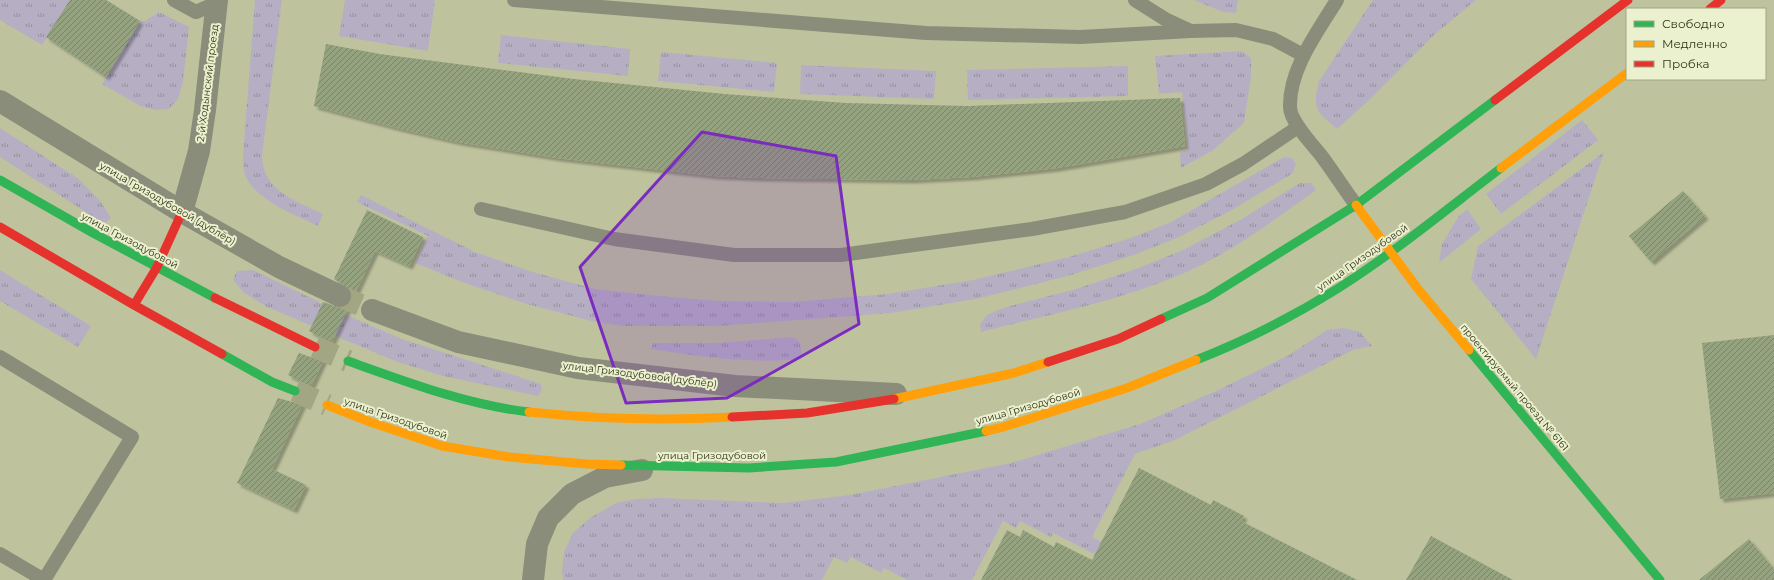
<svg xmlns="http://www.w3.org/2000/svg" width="1774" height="580" font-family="Montserrat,sans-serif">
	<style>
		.grass { fill: url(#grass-tufts) }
		.building { fill: url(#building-hatch); filter: url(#shadow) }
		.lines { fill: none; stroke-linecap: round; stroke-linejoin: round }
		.street-tunnel { stroke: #a2a682; stroke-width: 22; stroke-dasharray: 22 11; stroke-linecap: butt }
		.secondary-tunnel { stroke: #a2a682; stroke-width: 22; stroke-dasharray: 22 11; stroke-linecap: butt }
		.lane { stroke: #8a8d79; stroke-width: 14 }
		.street { stroke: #8a8d79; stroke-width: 22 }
		.fast { stroke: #30b455; stroke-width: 9 }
		.slow { stroke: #ff9f0a; stroke-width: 9 }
		.jam { stroke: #e5322d; stroke-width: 9 }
		.marked { fill: #7b2cbf; fill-opacity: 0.2; stroke: #7b2cbf; stroke-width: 3; stroke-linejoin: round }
		.labels { text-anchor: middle; stroke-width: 4; stroke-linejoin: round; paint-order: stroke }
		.street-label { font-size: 10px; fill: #303317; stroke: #ebf1ce }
	</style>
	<defs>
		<pattern id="grass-tufts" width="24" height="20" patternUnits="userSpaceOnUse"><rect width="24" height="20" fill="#b6afc4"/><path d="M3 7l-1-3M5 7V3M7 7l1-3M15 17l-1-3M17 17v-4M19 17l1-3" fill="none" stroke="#948f9e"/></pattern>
		<pattern id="building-hatch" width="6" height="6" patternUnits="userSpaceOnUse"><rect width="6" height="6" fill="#95a27f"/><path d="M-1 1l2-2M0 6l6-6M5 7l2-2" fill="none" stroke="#7a8567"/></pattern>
		<filter id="shadow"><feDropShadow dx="3.5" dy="3.5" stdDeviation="1" flood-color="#0004"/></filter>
	</defs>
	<rect width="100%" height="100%" fill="#bec39d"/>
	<!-- grass -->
	<path class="grass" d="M 0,0 L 106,0 L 140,21 L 145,21 L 159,12 L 189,27 L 183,82 L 178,99 L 169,109 L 154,110 L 140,106 L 102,84 L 106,77 L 47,38 L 42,45 L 0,20 Z
		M 255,0 L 282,0 L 262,156 C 263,191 295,200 323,214 L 318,226 C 295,215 250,198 244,171 C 243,166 243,160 243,155 Z
		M 345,0 L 435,0 L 428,51 L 339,36 Z
		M 1194,0 L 1238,0 L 1236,13 L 1223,12 Z
		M 1373,0 L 1476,0 L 1433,36 L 1366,103 L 1337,129 C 1316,111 1312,110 1319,81 Z
		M 501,35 L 630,49 L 628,76 L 498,63 Z
		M 1242,51 L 1251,58 L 1251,77 L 1244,123 L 1212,151 L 1181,168 L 1180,152 L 1188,150 L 1182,92 L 1159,94 L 1155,56 Z
		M 661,52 L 777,63 L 774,92 L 658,81 Z
		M 801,65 L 936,71 L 934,99 L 800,94 Z
		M 1128,66 L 1128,96 L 968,100 L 967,70 Z
		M 1582,120 L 1598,140 L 1501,214 L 1486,194 Z
		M 0,128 L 79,179 L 101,202 L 111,218 L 105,223 L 98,220 L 0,157 Z
		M 1604,152 L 1536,359 L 1471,279 L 1478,246 Z
		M 1284,157 L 1292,158 L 1296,164 L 1293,173 L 1232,210 L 1179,237 L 1134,255 L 1071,275 L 976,299 L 891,313 L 718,326 L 623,326 L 591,321 L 527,304 L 467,284 L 415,263 L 428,236 L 357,202 L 361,195 L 475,252 L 533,272 L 595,289 L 658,296 L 718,301 L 793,302 L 887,294 L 973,280 L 1069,257 L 1131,238 L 1171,222 Z
		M 1300,183 L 1311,183 L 1316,190 C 1276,219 1236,249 1191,270 C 1125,300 1051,314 981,332 L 980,324 L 987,315 L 1003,308 L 1076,289 L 1136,269 L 1183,250 L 1240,220 Z
		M 1467,209 L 1481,229 L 1439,263 L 1442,244 L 1458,217 Z
		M 0,270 L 91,326 L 78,347 L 0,301 Z
		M 253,270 L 344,314 L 402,339 L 541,384 L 542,390 L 538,396 L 443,376 L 395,361 L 267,307 L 244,293 L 233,280 L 237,271 Z
		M 1344,328 L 1360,332 L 1372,346 L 1353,350 L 1175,440 L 1135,454 L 1092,537 L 1144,564 L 1096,555 L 1053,533 L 1051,537 L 1020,521 L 1016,528 L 1003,521 L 972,580 L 907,580 L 884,568 L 881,573 L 851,557 L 847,563 L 834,557 L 822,580 L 563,580 L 562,571 L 564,552 L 573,533 L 590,518 L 616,503 L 636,499 L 660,498 L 783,503 L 850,495 L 1011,463 L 1140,424 L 1216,391 L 1289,355 L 1327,330 Z
		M 793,337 L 800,342 L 802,359 C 751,364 701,357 651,349 L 653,343 L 716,343 Z"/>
	<!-- building -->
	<path class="building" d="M 70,0 L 106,0 L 140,21 L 106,77 L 46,37 Z
		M 326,44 L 380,54 L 574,79 L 725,94 L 846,103 L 968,106 L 1180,98 L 1185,146 L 1057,168 L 971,177 L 911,180 L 760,178 L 714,176 L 626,166 L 557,158 L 458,142 L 397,128 L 314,106 Z
		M 1683,191 L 1705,216 L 1651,262 L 1629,236 Z
		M 367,210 L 423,237 L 409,266 L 375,251 L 272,469 L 306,485 L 294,510 L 237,483 L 278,398 L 296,403 L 302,401 L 306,396 L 307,390 L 304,383 L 288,375 L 299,353 L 316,359 L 322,357 L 326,352 L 327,346 L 325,339 L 309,331 L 323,302 L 341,308 L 347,306 L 351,302 L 352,295 L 350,289 L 334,279 Z
		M 1774,335 L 1774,493 L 1720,499 L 1702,343 Z
		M 1139,468 L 1211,505 L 1213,500 L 1244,516 L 1241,521 L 1357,580 L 981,580 L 1007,530 L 1020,537 L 1023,530 L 1054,547 L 1056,542 L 1092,560 Z
		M 1431,536 L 1513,580 L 1406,580 Z
		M 1749,539 L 1774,569 L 1774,580 L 1699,580 Z"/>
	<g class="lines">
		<!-- street-tunnel -->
		<path class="street-tunnel" d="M 340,296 L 372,310"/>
		<!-- secondary-tunnel -->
		<path class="secondary-tunnel" d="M 315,347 L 348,361
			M 295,391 L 327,405"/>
		<!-- lane -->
		<path class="lane" d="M 174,0 L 196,12 L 216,3
			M 514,0 L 926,33 L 1080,37 L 1191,31
			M 1135,0 L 1165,19 L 1191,31 L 1236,30 L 1273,39 L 1303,55
			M 1337,0 C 1318,31 1289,69 1290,107 C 1290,122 1314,146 1323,158 C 1334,173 1345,190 1356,205
			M 481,209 L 614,239 L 734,255 L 841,255 L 1032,229 L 1125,212 L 1206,184 L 1243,164 L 1298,127
			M 0,357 L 132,437 L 44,580
			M 0,554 L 44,580"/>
		<!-- street -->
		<path class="street" d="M 0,101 L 182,212 L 279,267 L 340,296
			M 182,212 L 199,151 L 205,110 L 217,0
			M 372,310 L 458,342 L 578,368 L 735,386 L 896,394
			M 533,580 L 537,544 L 548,518 L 572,494 L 605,477 L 642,470"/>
		<!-- fast -->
		<path class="fast" d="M 0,180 L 93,233 L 215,298
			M 1161,319 L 1207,298 L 1356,205 L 1495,100
			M 1469,350 L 1660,580
			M 222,354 L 272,382 L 295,391
			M 1196,360 C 1245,341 1292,317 1337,289 C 1394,253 1447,209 1501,168
			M 348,361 C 407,382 467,405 529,412
			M 621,465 L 749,468 L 836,462 L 986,431"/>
		<!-- slow -->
		<path class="slow" d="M 1501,168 L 1627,73
			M 1356,205 L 1418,289 L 1469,350
			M 894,399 L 1014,373 L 1048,362
			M 327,405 L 370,422 L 442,446 L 509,457 L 587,464 L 621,465
			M 529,412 C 597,419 665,421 732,417
			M 986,431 L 1003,427 L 1127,388 L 1196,360"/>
		<!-- jam -->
		<path class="jam" d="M 1710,9 L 1721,0
			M 1495,100 L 1628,0
			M 0,227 L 134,305 L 222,354
			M 215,298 L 315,347
			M 134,305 L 157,267 L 182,212
			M 1048,362 L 1118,339 L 1161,319
			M 732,417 L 807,413 L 894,399"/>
	</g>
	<!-- marked area -->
	<path class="marked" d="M 702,132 L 836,156 L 859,324 L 727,398 L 626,403 L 580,267 Z"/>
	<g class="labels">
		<!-- street labels -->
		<g class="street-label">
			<text transform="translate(207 83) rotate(-83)" y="4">2-й Ходынский проезд</text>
			<text transform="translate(168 203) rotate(30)" y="4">улица Гризодубовой (дублёр)</text>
			<text transform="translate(130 240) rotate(28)" y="4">улица Гризодубовой</text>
			<text transform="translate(1362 257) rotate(-35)" y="4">улица Гризодубовой</text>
			<text transform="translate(640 374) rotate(7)" y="4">улица Гризодубовой (дублёр)</text>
			<text transform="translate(1515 387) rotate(50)" y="4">проектируемый проезд № 6161</text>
			<text transform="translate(1028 406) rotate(-16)" y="4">улица Гризодубовой</text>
			<text transform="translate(396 418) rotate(19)" y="4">улица Гризодубовой</text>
			<text x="712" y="459">улица Гризодубовой</text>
		</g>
	</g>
	<!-- legend -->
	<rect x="1626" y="8" width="140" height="72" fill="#ebf1ce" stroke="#a0a585"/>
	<rect x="1634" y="21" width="20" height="6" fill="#30b455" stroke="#a0a585"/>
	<text x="1662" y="28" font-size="12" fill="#303317">Свободно</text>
	<rect x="1634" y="41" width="20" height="6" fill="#ff9f0a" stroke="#a0a585"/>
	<text x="1662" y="48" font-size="12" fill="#303317">Медленно</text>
	<rect x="1634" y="61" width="20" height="6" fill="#e5322d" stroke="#a0a585"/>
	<text x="1662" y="68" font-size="12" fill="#303317">Пробка</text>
</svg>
